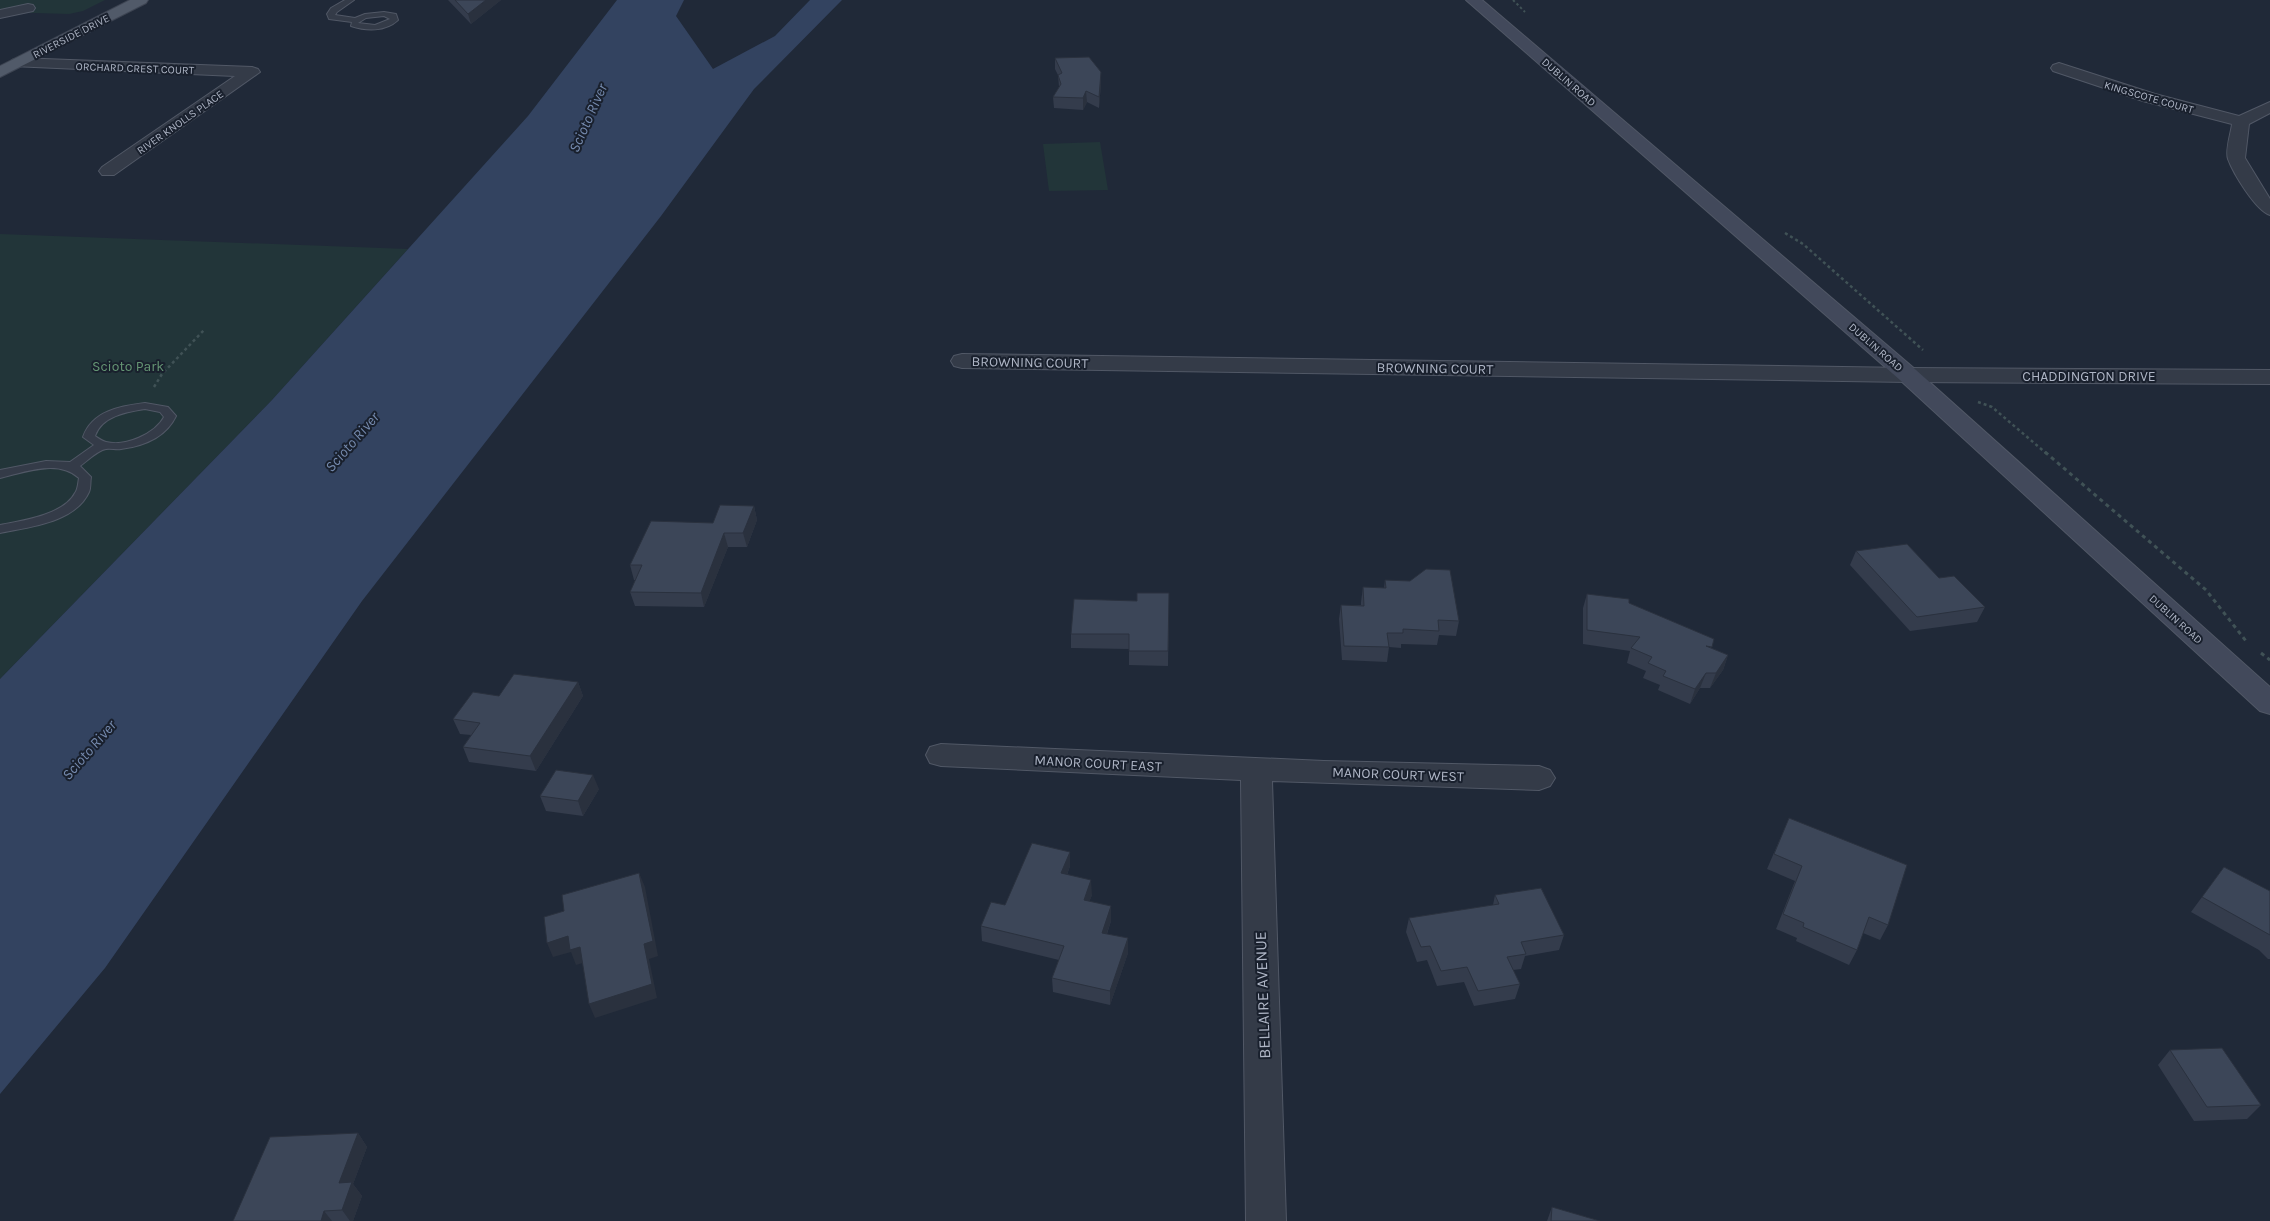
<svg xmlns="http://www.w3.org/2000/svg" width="2270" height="1221" font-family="Karla,sans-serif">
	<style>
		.green { fill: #223539 }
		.water { fill: #334360 }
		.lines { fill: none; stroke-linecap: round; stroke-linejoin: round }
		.service-casing { stroke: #515866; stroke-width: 2 }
		.minor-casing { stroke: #515866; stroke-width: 2 }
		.secondary-casing { stroke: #515866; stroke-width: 2 }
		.primary-casing { stroke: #3d4452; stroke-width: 2 }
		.path-far2 { stroke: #405256; stroke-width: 2; stroke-dasharray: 2.5 2.5; stroke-linecap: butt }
		.path-far1 { stroke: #405256; stroke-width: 2.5; stroke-dasharray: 3 3; stroke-linecap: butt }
		.path { stroke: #405256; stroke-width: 3; stroke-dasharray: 4 4; stroke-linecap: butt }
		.service { fill: #343b48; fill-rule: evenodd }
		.minor { fill: #343b48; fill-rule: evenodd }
		.secondary { fill: #42495b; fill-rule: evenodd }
		.primary { fill: #515a69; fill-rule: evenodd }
		.wall { fill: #343c4c }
		.shaded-wall { fill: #2a313e }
		.building { fill: #3c4658; stroke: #2a313e }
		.labels { text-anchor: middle; stroke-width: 4; stroke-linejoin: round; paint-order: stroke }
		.far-street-label { font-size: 11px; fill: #aeb5c5; stroke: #19202d }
		.street-label { font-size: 14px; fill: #aeb5c5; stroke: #19202d }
		.park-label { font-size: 14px; fill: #659674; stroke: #19202d }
		.water-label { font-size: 15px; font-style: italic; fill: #758aae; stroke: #19202d }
		.near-street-label { font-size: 16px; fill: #aeb5c5; stroke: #19202d }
	</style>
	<rect width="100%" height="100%" fill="#202938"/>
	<!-- green -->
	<path class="green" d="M 0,0 L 105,0 L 83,11 L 69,14 L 0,12 Z
		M 1100,142 L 1108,190 L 1049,191 L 1043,144 Z
		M 0,234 L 408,249 L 272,400 L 0,679 Z"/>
	<!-- water -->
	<path class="water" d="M 617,0 L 684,0 L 676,16 L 713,69 L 775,36 L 810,0 L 842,0 L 754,89 L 661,216 L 362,601 L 105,968 L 0,1094 L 0,679 L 272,400 L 528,116 Z"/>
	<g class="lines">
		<defs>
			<path id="service" d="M 345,0 L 354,0 L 337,12 L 335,15 L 355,18 L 365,14 L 384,12 L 396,14 L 398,20 C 385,32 366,31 351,26 L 352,22 L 329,19 L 327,14 L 331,8 ZM 384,16 L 390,19 L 375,25 L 358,23 L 366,18 Z
				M 145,403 L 168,407 L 176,416 C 166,437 144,446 121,449 C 116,450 111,448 106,449 C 98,450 87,461 80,466 L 91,477 C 90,482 91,488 89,492 C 75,523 28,527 0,533 L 0,525 C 21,521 64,515 75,493 C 78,489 78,483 79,478 C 58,459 25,472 0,478 L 0,470 L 46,461 L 70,462 L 94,445 L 83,437 C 92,411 120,406 145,403 ZM 145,409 L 160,412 L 164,417 C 155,434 125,447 106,442 C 102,441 98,438 95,436 C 102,416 126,412 145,409 Z"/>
			<path id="minor" d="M 28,4 L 33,5 L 35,8 L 33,11 L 0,18 L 0,10 Z
				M 18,58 L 252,67 L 258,69 L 260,72 L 114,175 L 102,175 L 99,171 L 102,167 L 235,76 L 12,66 L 10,63 L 12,60 Z
				M 2059,63 L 2155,94 L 2239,116 L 2270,102 L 2270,113 L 2249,124 L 2245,158 L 2270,199 L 2270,215 C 2256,211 2233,173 2228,159 C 2225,150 2231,133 2232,124 L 2143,101 L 2053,71 L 2051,68 L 2053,65 Z
				M 962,354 L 1908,368 L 2270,370 L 2270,384 L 1908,382 L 962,368 L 954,366 L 951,361 L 954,356 Z
				M 941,744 L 1324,761 L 1539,766 L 1550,770 L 1555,778 L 1550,786 L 1539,790 L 1272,781 L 1286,1221 L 1246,1221 L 1241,780 L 941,766 L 930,763 L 926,755 L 930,747 Z"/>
			<path id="secondary" d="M 1466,0 L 1482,0 L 1916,370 L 2270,687 L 2270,714 L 2260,711 L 1900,380 Z"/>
			<path id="primary" d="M 130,0 L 148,0 L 146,3 L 0,77 L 0,66 Z"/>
		</defs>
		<!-- service casing -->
		<use href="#service" class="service-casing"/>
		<!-- minor casing -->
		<use href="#minor" class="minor-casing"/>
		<!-- secondary casing -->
		<use href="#secondary" class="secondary-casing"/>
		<!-- primary casing -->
		<use href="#primary" class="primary-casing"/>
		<!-- path-far2 -->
		<path class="path-far2" d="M 1513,0 L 1525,12"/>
		<!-- path-far1 -->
		<path class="path-far1" d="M 1785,233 L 1803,244 L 1923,350
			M 154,387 L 162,374 L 205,329
			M 1978,402 L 1992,407 L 2047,454"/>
		<!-- path -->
		<path class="path" d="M 2045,452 L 2206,590 L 2246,641
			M 2261,653 L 2270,660"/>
		<!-- service -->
		<use href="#service" class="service"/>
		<!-- minor -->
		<use href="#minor" class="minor"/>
		<!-- secondary -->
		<use href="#secondary" class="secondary"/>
		<!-- primary -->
		<use href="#primary" class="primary"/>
	</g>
	<!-- wall -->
	<path class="wall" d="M 448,0 L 501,0 L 471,24 Z
		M 1055,58 L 1101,83 L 1099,108 L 1087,102 L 1083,110 L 1054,108 L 1053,97 L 1059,87 L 1058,75 L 1055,69 Z
		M 754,506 L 757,520 L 747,547 L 728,547 L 704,607 L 635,606 L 630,592 L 636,580 L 634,580 L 630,565 L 713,523 Z
		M 1856,551 L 1939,578 L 1985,607 L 1977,622 L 1910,631 L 1850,565 Z
		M 1385,580 L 1459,621 L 1456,636 L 1439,635 L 1437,645 L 1401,644 L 1401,648 L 1389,647 L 1387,662 L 1342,660 L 1339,619 L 1341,605 L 1361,605 L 1361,602 L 1363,587 L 1384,588 Z
		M 1169,593 L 1168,666 L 1129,665 L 1129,649 L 1071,648 L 1071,634 L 1137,601 Z
		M 1587,594 L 1629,603 L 1714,639 L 1711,648 L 1728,655 L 1723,670 L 1710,688 L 1700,688 L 1690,704 L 1658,690 L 1660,685 L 1643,678 L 1646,671 L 1627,663 L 1630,651 L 1583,644 L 1583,608 Z
		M 578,682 L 583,696 L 536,771 L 469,762 L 463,747 L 471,735 L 460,734 L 453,719 L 499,696 Z
		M 599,789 L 583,816 L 546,811 L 540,796 Z
		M 1789,818 L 1888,925 L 1880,940 L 1863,933 L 1857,950 L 1849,965 L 1796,941 L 1797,938 L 1776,929 L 1795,881 L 1767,869 Z
		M 1070,852 L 1070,866 L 1067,875 L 1092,895 L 1089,902 L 1111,906 L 1111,921 L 1107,934 L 1128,938 L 1128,953 L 1110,1005 L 1053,992 L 1052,978 L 1059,960 L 982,941 L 981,926 Z
		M 2224,867 L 2270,891 L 2270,959 L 2268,959 L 2259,950 L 2191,912 Z
		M 1495,895 L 1564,935 L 1559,950 L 1525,956 L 1521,969 L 1513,970 L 1520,984 L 1515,999 L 1474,1006 L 1464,982 L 1437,986 L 1427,960 L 1417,962 L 1406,932 L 1409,918 L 1493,905 Z
		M 2170,1050 L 2261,1105 L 2247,1119 L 2194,1121 L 2158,1065 Z
		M 358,1133 L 367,1147 L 353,1184 L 362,1196 L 353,1221 L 233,1221 Z
		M 1552,1207 L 1600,1221 L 1547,1221 Z"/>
	<!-- shaded-wall -->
	<path class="shaded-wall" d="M 486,0 L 501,0 L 471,24 L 468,14 Z
		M 1101,72 L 1101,83 L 1099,108 L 1099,97 Z
		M 1086,91 L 1087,102 L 1083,110 L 1083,98 Z
		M 754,506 L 757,520 L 747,547 L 743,533 Z
		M 724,533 L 728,547 L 704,607 L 701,593 Z
		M 1728,655 L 1723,670 L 1710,688 L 1716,673 Z
		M 1706,673 L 1700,688 L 1690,704 L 1695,689 Z
		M 578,682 L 583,696 L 536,771 L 530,756 Z
		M 593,775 L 599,789 L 583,816 L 578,801 Z
		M 1070,852 L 1070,866 L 1062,888 L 1061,873 Z
		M 639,873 L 645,887 L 658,956 L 649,959 L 657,998 L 595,1018 L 589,1004 L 644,944 Z
		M 1091,880 L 1092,895 L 1084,915 L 1084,900 Z
		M 1111,906 L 1111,921 L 1102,947 L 1102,933 Z
		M 568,936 L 580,947 L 586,962 L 576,965 L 571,952 L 553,957 L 547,943 Z
		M 1128,938 L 1128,953 L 1110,1005 L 1110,991 Z
		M 358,1133 L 367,1147 L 353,1184 L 362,1196 L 353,1221 L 350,1221 L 342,1210 L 339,1183 Z
		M 324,1211 L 332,1221 L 321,1221 Z"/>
	<!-- building -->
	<path class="building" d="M 455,0 L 486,0 L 468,14 Z
		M 1089,57 L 1101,72 L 1099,97 L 1086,91 L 1083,98 L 1053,97 L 1061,84 L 1058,75 L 1062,73 L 1055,58 Z
		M 720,505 L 754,506 L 743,533 L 724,533 L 701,593 L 630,592 L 642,565 L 630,565 L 651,521 L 713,523 Z
		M 1907,544 L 1939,578 L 1954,576 L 1985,607 L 1917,617 L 1856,551 Z
		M 1426,569 L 1450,570 L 1459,621 L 1438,620 L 1439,631 L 1403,629 L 1403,633 L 1387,633 L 1389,647 L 1344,646 L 1341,605 L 1364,606 L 1363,587 L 1386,588 L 1385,580 L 1410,581 Z
		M 1137,593 L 1169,593 L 1168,651 L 1129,651 L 1129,634 L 1071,634 L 1074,599 L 1137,601 Z
		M 1587,594 L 1629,599 L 1629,603 L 1714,639 L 1712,647 L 1706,646 L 1728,655 L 1716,673 L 1706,673 L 1695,689 L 1663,676 L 1666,671 L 1648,663 L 1652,657 L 1631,648 L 1640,637 L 1587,630 Z
		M 514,674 L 578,682 L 530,756 L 463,747 L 480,723 L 453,719 L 473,692 L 499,696 Z
		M 556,770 L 593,775 L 578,801 L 540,796 Z
		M 1789,818 L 1907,865 L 1888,925 L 1869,917 L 1857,950 L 1803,927 L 1804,923 L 1783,914 L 1802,866 L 1774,854 Z
		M 1032,843 L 1070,852 L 1061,873 L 1091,880 L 1084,900 L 1111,906 L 1102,933 L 1128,938 L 1110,991 L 1052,978 L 1064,946 L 981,926 L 991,902 L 1005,905 Z
		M 2224,867 L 2270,891 L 2270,935 L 2202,897 Z
		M 639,873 L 653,941 L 644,944 L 652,984 L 589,1004 L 580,947 L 570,950 L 568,936 L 547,943 L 544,917 L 564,911 L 562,895 Z
		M 1541,888 L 1564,935 L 1521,942 L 1526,954 L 1507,957 L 1520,984 L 1478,991 L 1467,967 L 1441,971 L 1430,946 L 1421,947 L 1409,918 L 1499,904 L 1495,895 Z
		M 2222,1048 L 2261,1105 L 2207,1107 L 2170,1050 Z
		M 358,1133 L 339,1183 L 352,1182 L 342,1210 L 324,1211 L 321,1221 L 233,1221 L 270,1137 Z
		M 1552,1207 L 1600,1221 L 1551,1221 Z"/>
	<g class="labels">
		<!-- far-street labels -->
		<g class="far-street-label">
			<text transform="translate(71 36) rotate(-27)" y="4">RIVERSIDE DRIVE</text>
			<text transform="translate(135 68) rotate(2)" y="4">ORCHARD CREST COURT</text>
			<text transform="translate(1569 82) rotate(41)" y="4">DUBLIN ROAD</text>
			<text transform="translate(2149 97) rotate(16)" y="4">KINGSCOTE COURT</text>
			<text transform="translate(180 122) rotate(-35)" y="4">RIVER KNOLLS PLACE</text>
			<text transform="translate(1876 347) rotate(41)" y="4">DUBLIN ROAD</text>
			<text transform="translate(2176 619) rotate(42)" y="4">DUBLIN ROAD</text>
		</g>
		<!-- street labels -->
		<g class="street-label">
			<text transform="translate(1030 362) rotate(1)" y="5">BROWNING COURT</text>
			<text transform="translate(1435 368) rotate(1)" y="5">BROWNING COURT</text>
			<text x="2089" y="381">CHADDINGTON DRIVE</text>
			<text transform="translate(1098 763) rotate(3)" y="5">MANOR COURT EAST</text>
			<text transform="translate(1398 774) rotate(2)" y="5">MANOR COURT WEST</text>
		</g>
		<!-- park labels -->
		<g class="park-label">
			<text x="128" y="371">Scioto Park</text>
		</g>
		<!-- water labels -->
		<g class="water-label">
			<text transform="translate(588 118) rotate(-66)" y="5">Scioto River</text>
			<text transform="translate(352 442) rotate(-49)" y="5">Scioto River</text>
			<text transform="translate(89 750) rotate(-49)" y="5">Scioto River</text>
		</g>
		<!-- near-street labels -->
		<g class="near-street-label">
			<text transform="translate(1262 995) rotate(-92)" y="6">BELLAIRE AVENUE</text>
		</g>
	</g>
</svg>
